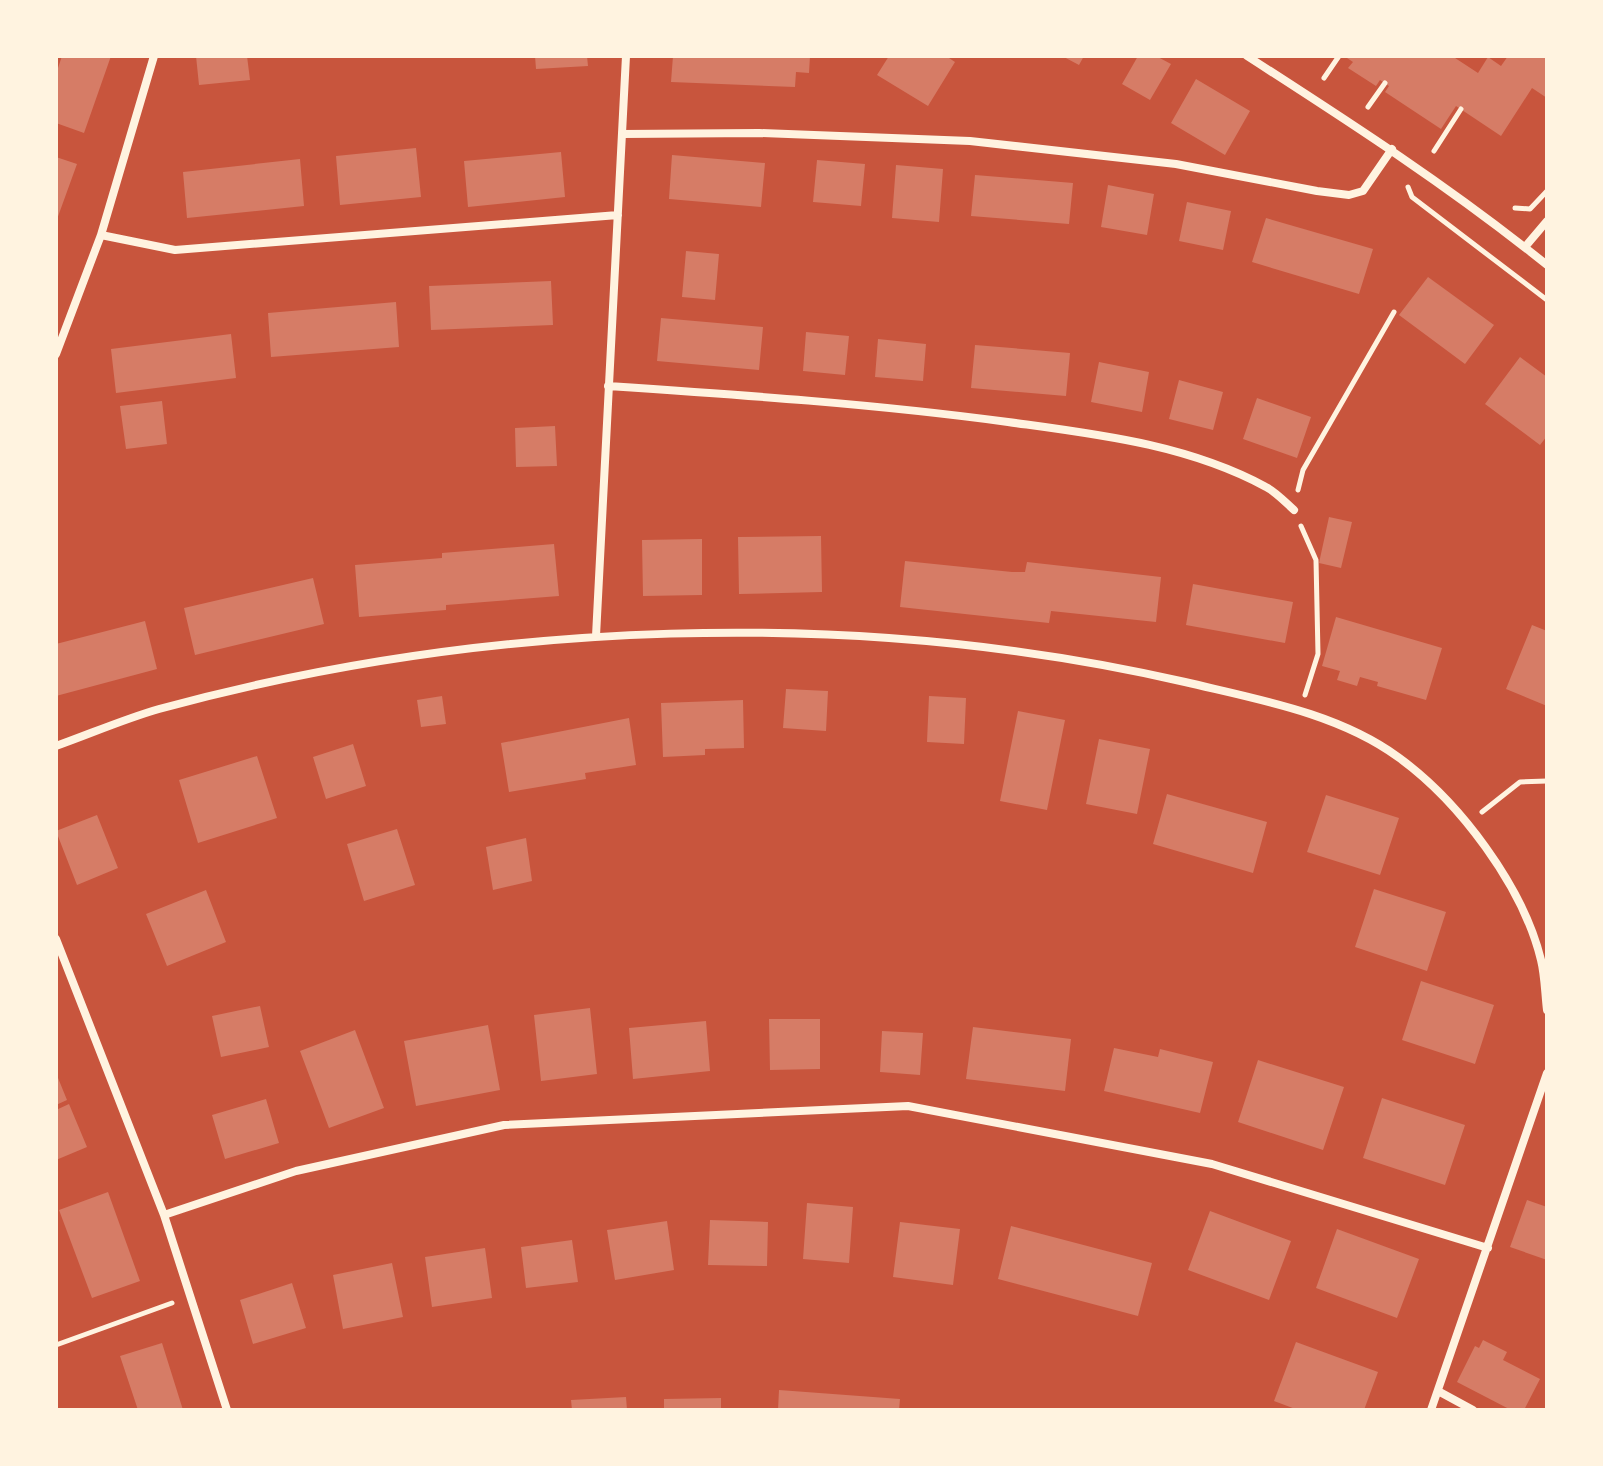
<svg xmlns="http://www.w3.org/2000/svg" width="1603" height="1466" font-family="'PT Sans',sans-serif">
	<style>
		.building { fill: #d67c66 }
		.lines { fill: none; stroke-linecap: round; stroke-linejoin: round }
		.path { stroke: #fff3e0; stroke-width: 5 }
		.minor { stroke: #fff3e0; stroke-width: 8 }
	</style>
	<rect width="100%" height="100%" fill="#c8553d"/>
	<!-- building -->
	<path class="building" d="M 62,56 L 111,56 L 84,133 L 56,123 L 56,74 Z
		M 196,56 L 247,56 L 250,80 L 199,85 Z
		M 535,56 L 587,56 L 588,66 L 536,69 Z
		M 673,56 L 810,56 L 809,73 L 796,72 L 795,87 L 671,82 Z
		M 889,56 L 946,56 L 955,62 L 928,106 L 877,75 Z
		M 1062,56 L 1084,56 L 1079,65 Z
		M 1138,56 L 1156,56 L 1171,64 L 1150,100 L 1122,84 Z
		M 1344,56 L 1452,56 L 1478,73 L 1488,57 L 1501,66 L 1508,56 L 1547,56 L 1547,98 L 1532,88 L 1501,136 L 1456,106 L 1441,129 L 1385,92 L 1389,86 L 1380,80 L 1376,86 L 1348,68 L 1353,62 Z
		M 1196,79 L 1250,111 L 1225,155 L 1171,123 Z
		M 416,148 L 421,197 L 340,205 L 336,156 Z
		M 561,152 L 565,197 L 468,207 L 464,161 Z
		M 672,155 L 765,163 L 761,207 L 669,199 Z
		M 56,157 L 77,164 L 56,222 Z
		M 300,159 L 304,206 L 187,218 L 183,172 Z
		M 817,160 L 865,164 L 861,206 L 813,202 Z
		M 896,165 L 943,169 L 939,222 L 892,218 Z
		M 975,175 L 1073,183 L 1069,224 L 971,216 Z
		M 1108,185 L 1154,194 L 1147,235 L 1101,227 Z
		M 1187,202 L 1231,211 L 1223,250 L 1179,241 Z
		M 1266,218 L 1373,249 L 1359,294 L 1252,262 Z
		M 686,251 L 719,254 L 715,300 L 682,297 Z
		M 1428,277 L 1494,325 L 1465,364 L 1399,315 Z
		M 551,281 L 553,325 L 431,330 L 429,286 Z
		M 396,302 L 399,347 L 271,357 L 268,313 Z
		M 661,318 L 763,327 L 759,370 L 657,361 Z
		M 806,332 L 849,336 L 845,375 L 803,371 Z
		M 231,334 L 236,378 L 116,393 L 111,349 Z
		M 878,339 L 926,344 L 923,381 L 875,377 Z
		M 975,345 L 1070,353 L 1066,396 L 971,388 Z
		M 1520,357 L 1547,377 L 1547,436 L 1540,445 L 1485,404 Z
		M 1099,362 L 1149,372 L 1142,412 L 1091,402 Z
		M 1179,380 L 1223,392 L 1213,430 L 1169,419 Z
		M 1257,398 L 1311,417 L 1297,458 L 1243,439 Z
		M 162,401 L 167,444 L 126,449 L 120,406 Z
		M 555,426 L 557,466 L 516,467 L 515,428 Z
		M 1329,517 L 1352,522 L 1341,568 L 1319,563 Z
		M 821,536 L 822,592 L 739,594 L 738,537 Z
		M 702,539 L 702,595 L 643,596 L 642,540 Z
		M 554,544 L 559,596 L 446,605 L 446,610 L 359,617 L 355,565 L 442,558 L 442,553 Z
		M 905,561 L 1012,572 L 1025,572 L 1027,562 L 1161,577 L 1156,622 L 1051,611 L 1049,623 L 900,607 Z
		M 313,578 L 324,624 L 195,655 L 184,608 Z
		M 1193,584 L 1293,602 L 1285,643 L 1186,625 Z
		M 1336,617 L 1442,648 L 1426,700 L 1377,686 L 1378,682 L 1360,677 L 1357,686 L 1337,680 L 1340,671 L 1322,666 Z
		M 145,621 L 157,669 L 56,696 L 56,644 Z
		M 1532,625 L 1547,631 L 1547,706 L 1506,689 Z
		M 786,689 L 828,691 L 826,731 L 783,728 Z
		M 442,696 L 446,724 L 421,727 L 417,700 Z
		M 929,696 L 966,698 L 964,744 L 927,742 Z
		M 743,700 L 744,748 L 705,749 L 705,755 L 663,757 L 661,703 Z
		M 1018,711 L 1065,720 L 1047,810 L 1000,801 Z
		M 629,718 L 636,765 L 585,773 L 586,779 L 509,792 L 501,743 Z
		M 1099,739 L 1150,749 L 1137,814 L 1086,804 Z
		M 353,744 L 366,786 L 326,799 L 313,757 Z
		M 257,756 L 277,818 L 198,843 L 179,780 Z
		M 1167,794 L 1267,822 L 1253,873 L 1153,844 Z
		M 1326,795 L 1399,818 L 1380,875 L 1307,852 Z
		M 97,815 L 118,868 L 77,885 L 56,831 Z
		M 397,829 L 415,885 L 364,901 L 347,844 Z
		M 526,838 L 532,881 L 493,890 L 486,847 Z
		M 1374,889 L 1446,912 L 1427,971 L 1355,947 Z
		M 206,890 L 226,942 L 167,966 L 146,914 Z
		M 1421,981 L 1494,1005 L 1475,1064 L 1402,1040 Z
		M 260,1006 L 269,1047 L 221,1057 L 212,1016 Z
		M 590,1008 L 597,1074 L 541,1081 L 534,1015 Z
		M 769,1019 L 820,1019 L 820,1069 L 770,1070 Z
		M 706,1021 L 710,1071 L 633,1079 L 629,1028 Z
		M 488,1025 L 500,1090 L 416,1106 L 404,1041 Z
		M 973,1027 L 1071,1039 L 1065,1091 L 966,1079 Z
		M 355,1030 L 384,1108 L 329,1128 L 300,1051 Z
		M 882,1031 L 923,1033 L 920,1075 L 880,1072 Z
		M 1114,1048 L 1158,1057 L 1160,1049 L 1213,1062 L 1200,1113 L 1104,1091 Z
		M 1258,1060 L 1344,1087 L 1323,1150 L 1238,1122 Z
		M 56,1073 L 67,1100 L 56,1105 Z
		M 1382,1098 L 1465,1125 L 1445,1185 L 1363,1158 Z
		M 266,1099 L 279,1143 L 225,1159 L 212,1115 Z
		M 69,1104 L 87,1147 L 56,1160 L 56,1110 Z
		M 108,1192 L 140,1281 L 92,1298 L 59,1210 Z
		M 1527,1200 L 1547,1207 L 1547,1260 L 1510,1247 Z
		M 807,1203 L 853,1207 L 849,1263 L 803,1259 Z
		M 1210,1211 L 1291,1241 L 1269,1300 L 1188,1270 Z
		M 710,1220 L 768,1222 L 767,1266 L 708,1265 Z
		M 667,1221 L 674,1270 L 615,1280 L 607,1230 Z
		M 900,1222 L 960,1229 L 953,1285 L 893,1277 Z
		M 1011,1226 L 1152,1263 L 1138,1316 L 998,1279 Z
		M 1337,1229 L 1419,1259 L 1397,1318 L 1316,1288 Z
		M 572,1240 L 578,1282 L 526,1288 L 521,1247 Z
		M 485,1248 L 492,1298 L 432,1307 L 425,1257 Z
		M 392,1263 L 403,1317 L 343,1329 L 333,1275 Z
		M 292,1283 L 306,1328 L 253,1344 L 240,1300 Z
		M 1483,1340 L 1507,1352 L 1503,1360 L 1540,1379 L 1524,1410 L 1511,1410 L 1457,1382 L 1475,1346 L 1479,1348 Z
		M 1296,1342 L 1378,1372 L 1364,1410 L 1298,1410 L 1274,1401 Z
		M 162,1343 L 183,1410 L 138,1410 L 120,1356 Z
		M 779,1390 L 900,1399 L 899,1410 L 778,1410 Z
		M 626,1397 L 627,1410 L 572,1410 L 571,1400 Z
		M 721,1398 L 721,1410 L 664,1410 L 664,1399 Z"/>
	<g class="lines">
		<!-- path -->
		<path class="path" d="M 1324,78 L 1339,56
			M 1368,107 L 1385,83
			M 1434,151 L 1461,109
			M 1408,187 L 1412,197 L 1547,300
			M 1515,208 L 1530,209 L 1547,191
			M 1298,490 L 1303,470 L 1394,312
			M 1301,526 L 1316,560 L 1318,654 L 1305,695
			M 1482,812 L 1520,782 L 1547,781
			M 56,1345 L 172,1303"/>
		<!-- minor -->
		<path class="minor" d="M 1247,56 C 1351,123 1450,187 1547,265
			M 622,134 L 759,133 L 970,141 L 1176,164 L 1317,191 L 1349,195 L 1363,191 L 1392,149
			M 101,235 L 175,250 L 618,215
			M 1525,247 L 1547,221
			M 56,354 L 101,235 L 154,56
			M 608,386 C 742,395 875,404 1008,422 C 1095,434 1187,444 1266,487 C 1276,492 1285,502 1294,510
			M 596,636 L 626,56
			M 56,746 C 90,734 124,719 159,709 C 486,620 854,606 1185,682 C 1256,699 1338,713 1398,757 C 1459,801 1523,886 1541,960 C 1545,976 1545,994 1547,1010
			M 56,939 L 164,1215 L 227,1410
			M 164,1215 L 296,1171 L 504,1125 L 908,1106 L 1212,1164 L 1488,1248
			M 1438,1391 L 1473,1410
			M 1431,1410 L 1547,1073"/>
	</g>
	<!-- border -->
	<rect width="1603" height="1466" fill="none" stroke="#fff3e0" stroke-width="116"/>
</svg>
